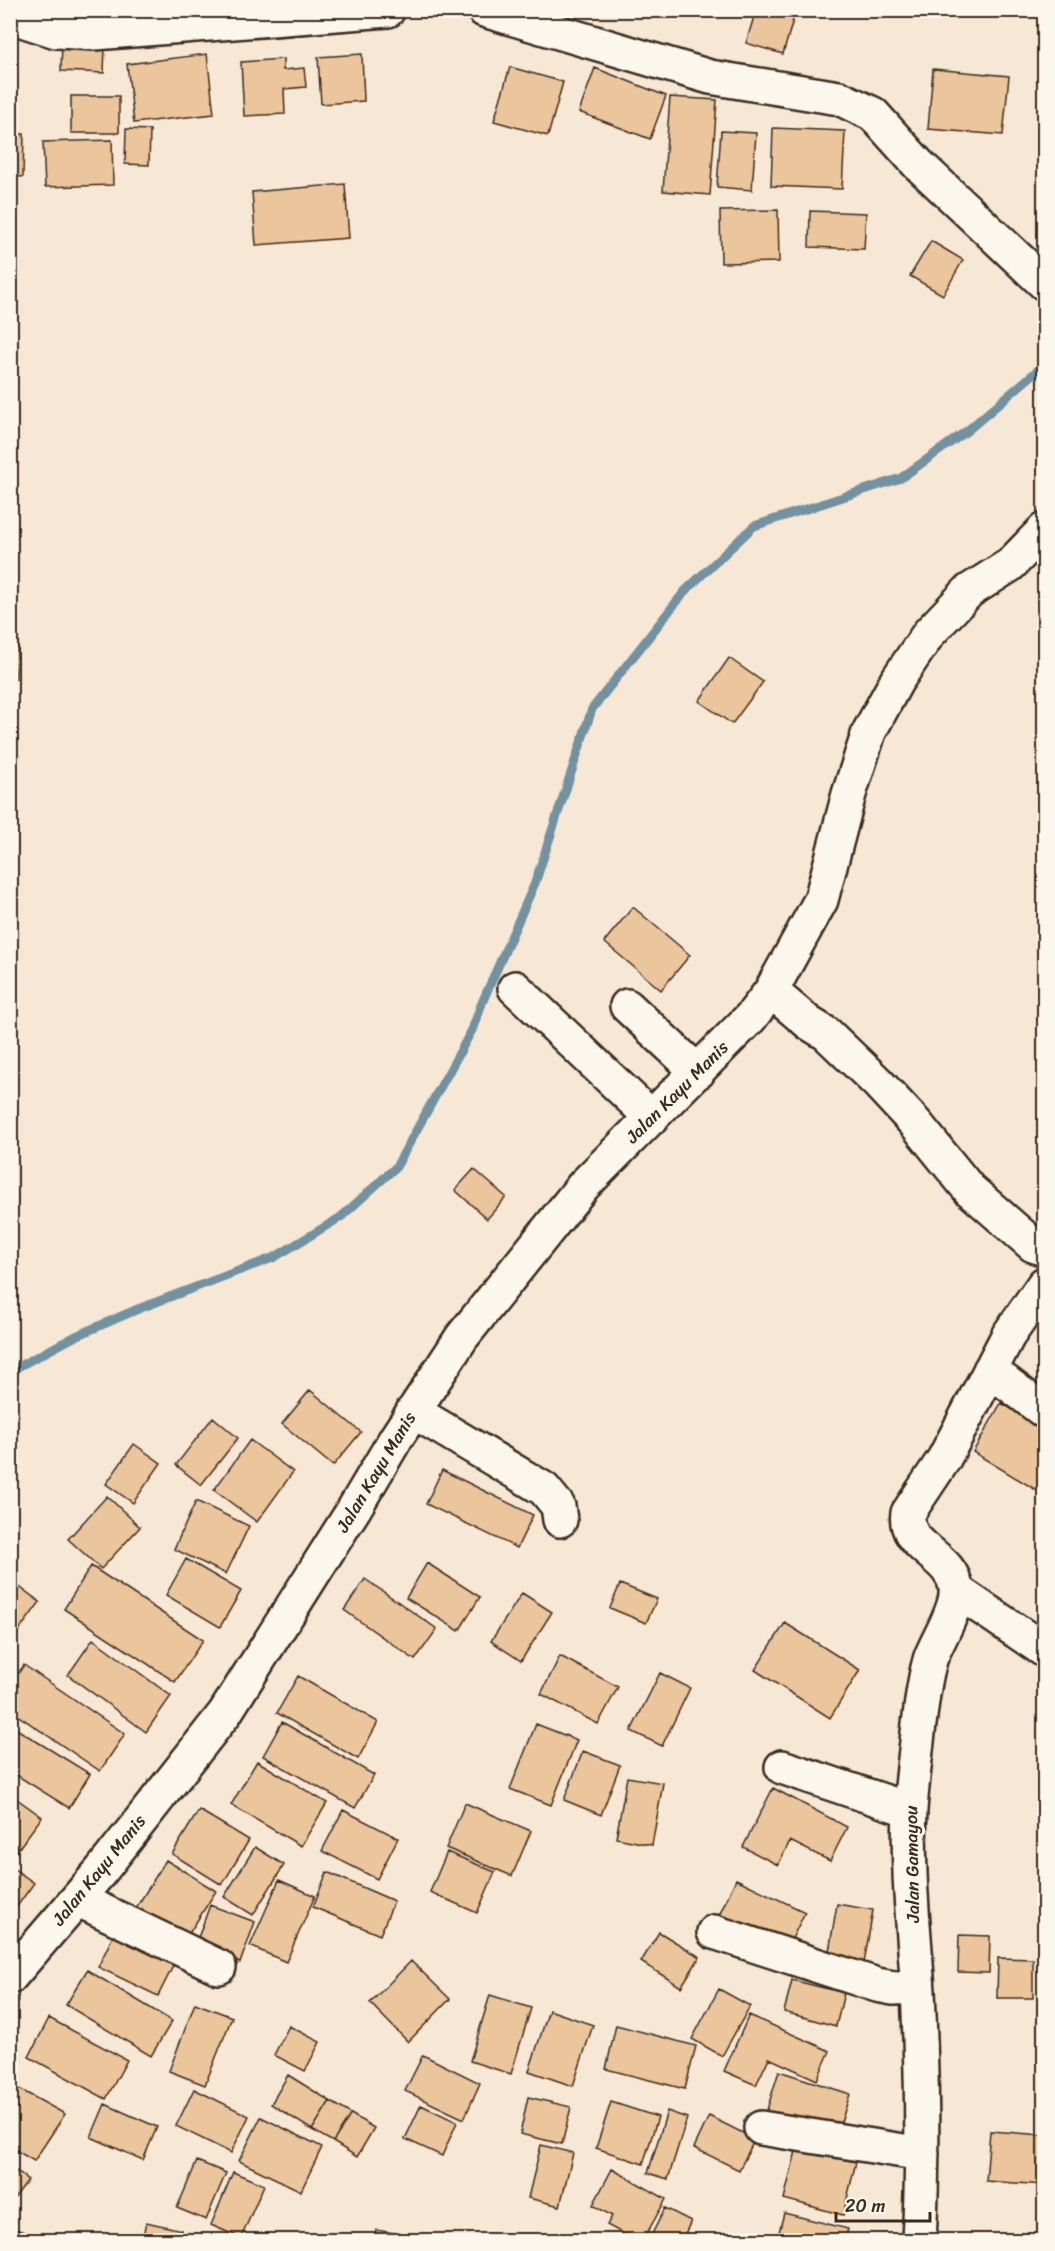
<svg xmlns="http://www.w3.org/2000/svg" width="1055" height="2251" font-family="Sriracha,sans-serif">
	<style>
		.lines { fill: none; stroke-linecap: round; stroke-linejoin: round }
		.stream { stroke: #7291a1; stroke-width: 9 }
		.building { fill: #ebc59b; stroke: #3b2a1e; stroke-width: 1.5 }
		.minor-casing { stroke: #3b2a1e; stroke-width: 38 }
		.minor { stroke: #fbf7ec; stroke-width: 33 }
		.labels { text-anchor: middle; stroke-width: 6; stroke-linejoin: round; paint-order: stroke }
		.street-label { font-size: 18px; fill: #3b2a1e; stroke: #fbf7ec }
	</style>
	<rect width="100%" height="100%" fill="#f6e8d4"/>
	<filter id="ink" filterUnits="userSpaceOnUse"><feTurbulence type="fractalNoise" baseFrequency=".0167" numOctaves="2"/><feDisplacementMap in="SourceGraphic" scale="12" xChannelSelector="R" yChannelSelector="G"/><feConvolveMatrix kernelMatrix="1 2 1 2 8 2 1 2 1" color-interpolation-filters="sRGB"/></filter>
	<g filter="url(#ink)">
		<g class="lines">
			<!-- stream -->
			<path class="stream" d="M 10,1371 L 76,1336 L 138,1309 L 275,1257 L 341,1217 L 396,1167 L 472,1030 L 481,1005 L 535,883 L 592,709 L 685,591 L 754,526 L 901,478 L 968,430 L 1044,365"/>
		</g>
		<!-- building -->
		<path class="building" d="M 756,10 L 796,10 L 783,54 L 746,43 Z
			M 974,10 L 1009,10 L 1009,16 Z
			M 62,44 L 105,45 L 104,73 L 61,71 Z
			M 207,54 L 214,114 L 134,123 L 127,64 Z
			M 362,54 L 364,101 L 321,104 L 318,57 Z
			M 10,56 L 13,56 L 14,87 L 10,88 Z
			M 283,59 L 283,70 L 304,68 L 306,87 L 284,89 L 285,114 L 244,116 L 241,62 Z
			M 510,67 L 563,82 L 548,136 L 494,121 Z
			M 595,68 L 666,96 L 650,139 L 579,112 Z
			M 933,69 L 1009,76 L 1003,135 L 928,129 Z
			M 71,96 L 119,96 L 119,133 L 71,133 Z
			M 670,97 L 717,100 L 710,195 L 663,191 Z
			M 773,128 L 845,131 L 842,189 L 771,186 Z
			M 126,129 L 150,130 L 149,165 L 125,164 Z
			M 721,131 L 756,133 L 752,190 L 717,187 Z
			M 10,134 L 24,134 L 23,177 L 10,176 Z
			M 112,140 L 113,185 L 45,187 L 43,142 Z
			M 345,184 L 349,238 L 256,245 L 252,192 Z
			M 778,210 L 779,262 L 721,263 L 720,211 Z
			M 810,211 L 866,213 L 864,249 L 809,247 Z
			M 931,241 L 963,260 L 943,295 L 910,276 Z
			M 10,634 L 18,635 L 16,679 L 10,679 Z
			M 729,658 L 763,682 L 732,724 L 699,701 Z
			M 633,907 L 690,955 L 661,990 L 604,942 Z
			M 474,1169 L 506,1197 L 487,1219 L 455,1190 Z
			M 1044,1351 L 1044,1365 L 1038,1361 Z
			M 310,1390 L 361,1432 L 333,1466 L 282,1424 Z
			M 1001,1403 L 1044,1427 L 1044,1476 L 1036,1490 L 973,1452 Z
			M 213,1417 L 238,1438 L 201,1485 L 176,1465 Z
			M 250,1440 L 293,1472 L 257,1522 L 214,1490 Z
			M 134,1444 L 161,1463 L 133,1503 L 106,1484 Z
			M 442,1470 L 533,1515 L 517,1548 L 426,1504 Z
			M 107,1496 L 140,1527 L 101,1569 L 68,1539 Z
			M 196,1501 L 249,1526 L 226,1574 L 174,1549 Z
			M 186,1559 L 241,1591 L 220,1627 L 166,1595 Z
			M 427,1563 L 480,1597 L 459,1631 L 406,1598 Z
			M 91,1566 L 203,1640 L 175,1682 L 64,1609 Z
			M 365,1579 L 437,1629 L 415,1660 L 344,1610 Z
			M 10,1580 L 40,1602 L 12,1640 L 10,1639 Z
			M 620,1584 L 657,1599 L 646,1623 L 610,1608 Z
			M 522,1593 L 552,1612 L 521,1661 L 491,1641 Z
			M 1044,1614 L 1044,1646 L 1029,1634 Z
			M 785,1623 L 860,1670 L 830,1718 L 755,1670 Z
			M 93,1639 L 171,1696 L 146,1732 L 68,1675 Z
			M 560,1656 L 618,1687 L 598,1724 L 541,1694 Z
			M 24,1665 L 125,1734 L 100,1771 L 10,1710 L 10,1685 Z
			M 660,1673 L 690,1688 L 662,1746 L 631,1731 Z
			M 298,1676 L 378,1722 L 358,1759 L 277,1713 Z
			M 282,1722 L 374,1775 L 355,1808 L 263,1756 Z
			M 536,1724 L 577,1740 L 551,1805 L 510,1789 Z
			M 10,1725 L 90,1774 L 69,1808 L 10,1771 Z
			M 583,1751 L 620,1765 L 601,1815 L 564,1800 Z
			M 257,1761 L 327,1803 L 301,1846 L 231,1805 Z
			M 627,1777 L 663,1783 L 652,1845 L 616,1838 Z
			M 773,1788 L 847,1827 L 830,1861 L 790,1841 L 778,1865 L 743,1847 Z
			M 10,1794 L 42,1817 L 13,1856 L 10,1854 Z
			M 465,1803 L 531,1831 L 512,1876 L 446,1848 Z
			M 199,1810 L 249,1840 L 222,1885 L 172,1854 Z
			M 343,1810 L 398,1838 L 377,1879 L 322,1851 Z
			M 255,1847 L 284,1865 L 253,1915 L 224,1897 Z
			M 447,1852 L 495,1872 L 477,1913 L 430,1892 Z
			M 166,1860 L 216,1891 L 183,1943 L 134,1911 Z
			M 10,1866 L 34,1883 L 10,1916 Z
			M 327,1872 L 394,1901 L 380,1935 L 313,1907 Z
			M 736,1879 L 805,1912 L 785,1953 L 717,1920 Z
			M 279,1880 L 315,1896 L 286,1962 L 250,1946 Z
			M 837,1904 L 873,1910 L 863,1969 L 827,1963 Z
			M 210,1905 L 255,1922 L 240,1963 L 195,1946 Z
			M 116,1930 L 176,1960 L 158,1996 L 98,1967 Z
			M 659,1932 L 700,1957 L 681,1987 L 641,1962 Z
			M 959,1935 L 990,1936 L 989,1973 L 958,1972 Z
			M 998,1958 L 1033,1959 L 1033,1998 L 997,1998 Z
			M 411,1961 L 450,1999 L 408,2042 L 370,2003 Z
			M 87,1970 L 172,2021 L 151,2056 L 66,2005 Z
			M 792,1980 L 844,1993 L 836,2026 L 784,2012 Z
			M 719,1989 L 750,2006 L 722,2056 L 692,2039 Z
			M 490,1995 L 531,2008 L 511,2074 L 470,2061 Z
			M 195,2003 L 232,2017 L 205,2085 L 169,2071 Z
			M 549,2010 L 593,2025 L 573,2086 L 529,2071 Z
			M 749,2015 L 830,2051 L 817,2080 L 769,2058 L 756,2085 L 724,2071 Z
			M 49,2018 L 127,2060 L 106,2099 L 29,2057 Z
			M 616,2025 L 696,2046 L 685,2089 L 606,2069 Z
			M 289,2026 L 320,2042 L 305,2071 L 274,2055 Z
			M 423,2055 L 480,2083 L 464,2119 L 405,2091 Z
			M 779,2071 L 850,2094 L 837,2135 L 766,2113 Z
			M 288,2075 L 330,2101 L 312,2130 L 271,2104 Z
			M 10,2088 L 21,2090 L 65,2114 L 34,2161 L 10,2147 Z
			M 194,2089 L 249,2116 L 231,2153 L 176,2126 Z
			M 528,2097 L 571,2107 L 562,2144 L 520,2134 Z
			M 330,2101 L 351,2114 L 333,2142 L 312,2130 Z
			M 611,2102 L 658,2117 L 643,2164 L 596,2148 Z
			M 105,2104 L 157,2127 L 143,2160 L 91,2137 Z
			M 421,2105 L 457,2122 L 442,2156 L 405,2139 Z
			M 667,2111 L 687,2118 L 668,2179 L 648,2173 Z
			M 351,2114 L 374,2128 L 357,2157 L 333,2142 Z
			M 709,2116 L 755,2139 L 739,2170 L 694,2148 Z
			M 261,2117 L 322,2147 L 301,2191 L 239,2161 Z
			M 990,2131 L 1044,2135 L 1044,2185 L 986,2181 Z
			M 541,2145 L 573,2153 L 560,2206 L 528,2198 Z
			M 797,2147 L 856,2162 L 843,2215 L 784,2199 Z
			M 197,2161 L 226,2173 L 206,2220 L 177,2208 Z
			M 10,2167 L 28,2180 L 10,2204 Z
			M 612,2169 L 666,2199 L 643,2240 L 635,2240 L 607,2225 L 612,2216 L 593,2205 Z
			M 233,2172 L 264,2185 L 241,2238 L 211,2225 Z
			M 665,2208 L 691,2221 L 682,2240 L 649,2240 Z
			M 784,2213 L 848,2229 L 845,2240 L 777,2240 Z
			M 146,2222 L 182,2230 L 180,2240 L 142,2240 Z
			M 10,2227 L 47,2240 L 10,2240 Z
			M 376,2230 L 418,2237 L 417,2240 L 375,2240 Z
			M 78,2235 L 94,2240 L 76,2240 Z"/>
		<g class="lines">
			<defs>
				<path id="minor" d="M 484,10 L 710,77 L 839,98 L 873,114 L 918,164 L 1044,283
					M 10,16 L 56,31 L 95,33 L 388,10
					M 515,988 L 652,1118
					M 771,991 L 809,1023 L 827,1034 L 877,1082 L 917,1125 L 969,1189 L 1033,1245 L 1044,1249
					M 627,1006 L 698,1072
					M 990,1370 L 1044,1411
					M 413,1411 L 544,1489 L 558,1506 L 560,1520
					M 957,1591 L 1044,1650
					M 782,1767 L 910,1810
					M 77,1899 L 219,1967
					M 714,1932 L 877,1985 L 893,1988 L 917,1987
					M 10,1977 L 101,1871 L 225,1713 L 354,1509 L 396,1438 L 462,1337 L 583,1186 L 751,1017 L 771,991 L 821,900 L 849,794 L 869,732 L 896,682 L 929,633 L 969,591 L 1010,565 L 1044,530
					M 761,2128 L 922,2154
					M 919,2240 C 924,2157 922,2074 918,1991 C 914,1930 907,1870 910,1810 C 912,1781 916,1752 919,1724 C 922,1702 924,1678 931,1657 C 938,1639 958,1608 956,1589 C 953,1555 902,1548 908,1513 L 944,1459 L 1008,1336 L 1044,1284"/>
			</defs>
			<!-- minor casing -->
			<use href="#minor" class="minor-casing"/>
			<!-- minor -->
			<use href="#minor" class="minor"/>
		</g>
	</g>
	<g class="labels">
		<!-- street labels -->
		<g class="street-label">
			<text transform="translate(677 1092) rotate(-45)" y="6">Jalan Kayu Manis</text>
			<text transform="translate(376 1472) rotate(-59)" y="6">Jalan Kayu Manis</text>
			<text transform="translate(912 1864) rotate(-91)" y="6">Jalan Gamayou</text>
			<text transform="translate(99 1870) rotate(-51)" y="6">Jalan Kayu Manis</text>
		</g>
	</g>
	<!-- margin -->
	<rect width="1055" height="2251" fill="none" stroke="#fbf7ec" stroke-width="36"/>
	<rect x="18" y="18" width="1019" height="2215" fill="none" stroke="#3b2a1e" stroke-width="2" filter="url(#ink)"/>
	<!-- scale -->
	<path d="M836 2212v9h94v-9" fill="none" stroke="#3b2a1e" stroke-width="3"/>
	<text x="845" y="2212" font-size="18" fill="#3b2a1e" stroke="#fbf7ec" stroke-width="4.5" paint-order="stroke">20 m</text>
</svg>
